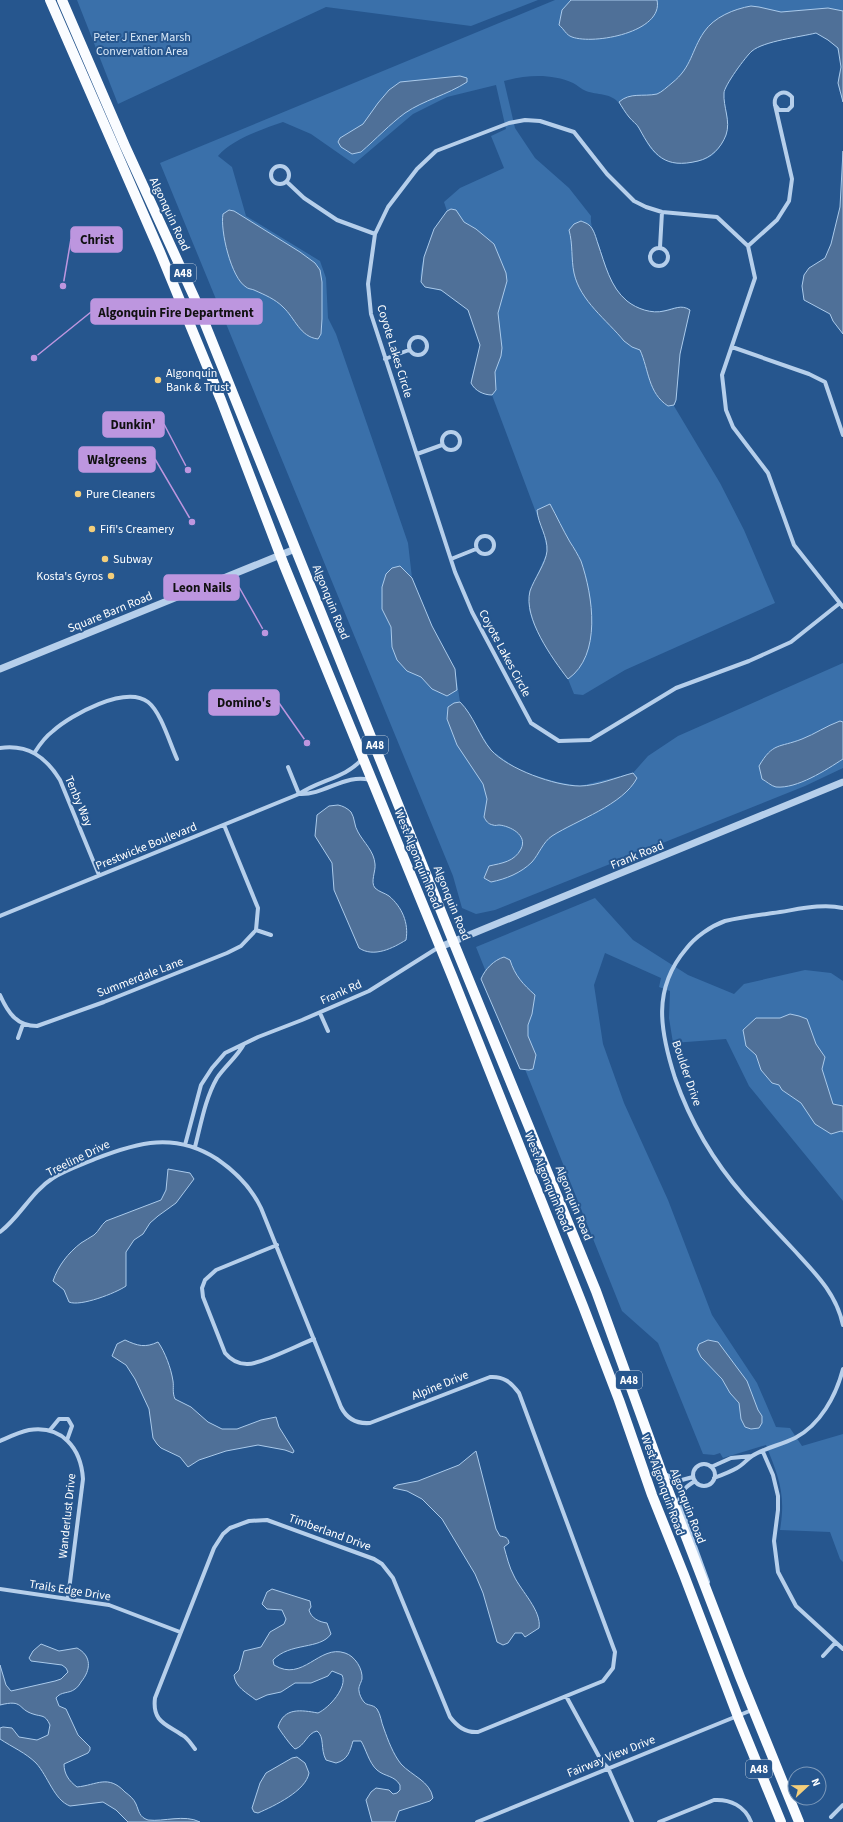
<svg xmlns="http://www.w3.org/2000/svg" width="843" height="1822" font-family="'Source Sans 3',sans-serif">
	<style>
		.green { fill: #3a70aa }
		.water { fill: #4f7098; stroke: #aacaeb }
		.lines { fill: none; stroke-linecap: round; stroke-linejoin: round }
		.minor { stroke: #b6cfeb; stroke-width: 4 }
		.tertiary { stroke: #b6cfeb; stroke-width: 7 }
		.primary { stroke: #fafcff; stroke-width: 10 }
		.poi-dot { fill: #f4ce7a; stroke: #26568e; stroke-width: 1.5 }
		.labels { text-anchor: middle; stroke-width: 4; stroke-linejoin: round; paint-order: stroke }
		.shield { fill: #26568e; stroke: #beccdd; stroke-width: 1 }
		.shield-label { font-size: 11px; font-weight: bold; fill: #fff }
		.park-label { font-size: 12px; fill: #dae9f8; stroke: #26568e }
		.street-label { font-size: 12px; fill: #fff; stroke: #26568e }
		.poi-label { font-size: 12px; fill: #fff; stroke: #26568e; text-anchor: start }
		.leader { fill: none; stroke: #bd96df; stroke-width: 1.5 }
		.callout-dot { fill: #bd96df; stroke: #26568e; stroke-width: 1.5 }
		.callout { fill: #bd96df; stroke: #bd96df; stroke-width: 1.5 }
		.callout-label { font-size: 13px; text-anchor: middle; font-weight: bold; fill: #111 }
	</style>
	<rect width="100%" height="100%" fill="#26568e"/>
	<!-- green -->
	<path class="green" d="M 77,0 L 538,0 L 471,26 L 326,7 L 118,104 Z
		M 555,0 L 843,0 L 843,102 C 841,95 838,88 838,81 C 838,76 840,73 841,68 C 843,52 832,37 816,33 C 800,37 765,41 752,51 C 747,55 726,83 724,90 C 721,100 728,112 728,123 C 728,134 720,151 710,157 C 705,160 696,162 690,163 C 674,165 660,161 650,148 C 645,141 643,133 638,127 C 636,123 632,121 630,118 C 626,113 623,108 619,103 C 611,93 597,95 586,91 C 581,89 577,85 573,83 C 551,73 526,75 504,81 L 515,128 L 535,158 L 569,188 L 591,216 C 590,227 595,234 599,245 C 607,271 615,303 646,311 C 662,316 677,301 690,310 L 680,354 L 676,400 L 674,406 L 720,483 L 744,530 L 775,603 L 625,670 L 583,695 L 574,694 L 568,679 L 558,665 L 534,625 L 529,610 L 530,592 L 547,552 L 544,534 L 492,395 C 484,395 475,391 471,383 C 471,375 481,350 480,345 C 479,340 470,314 468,310 C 466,306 446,293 441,291 C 436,288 429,290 424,286 C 411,274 438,222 447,211 L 444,202 L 460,188 L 504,168 L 491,136 L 506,129 L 496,85 L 447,97 L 413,114 L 354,164 L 311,134 L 283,122 C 263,129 232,139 218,156 L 232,167 L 246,216 L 320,261 L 326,278 L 328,318 L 336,334 L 408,543 L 412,578 L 432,626 L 455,669 L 460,702 L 467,710 L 491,750 L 520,771 L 557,782 L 580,786 L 633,773 L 648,756 L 678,736 L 843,663 L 843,768 L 805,786 L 495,910 L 476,914 L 462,908 L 453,876 L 160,163 Z
		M 595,898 L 633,940 L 688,975 L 734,994 L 744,984 L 805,970 L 831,973 L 843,981 L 843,1201 L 749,1086 L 726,1039 L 673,1043 L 669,1018 L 670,991 L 659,987 L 661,978 L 605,953 L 594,985 L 603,1044 L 624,1103 L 668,1200 L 712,1315 L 757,1383 L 776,1427 L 790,1428 L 802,1446 L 843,1434 L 843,1562 L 840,1559 L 830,1532 L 780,1530 C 786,1494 779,1478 766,1445 L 723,1458 L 720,1453 L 714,1455 L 703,1454 L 658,1343 L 622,1311 L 476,947 Z"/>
	<!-- water -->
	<path class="water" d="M 571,0 L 657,0 C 664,32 594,45 572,37 C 566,35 564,29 559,25 L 562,10 Z
		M 751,6 L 759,7 L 781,12 L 828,8 L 843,11 L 843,102 L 838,83 L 841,67 L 838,48 L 828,40 L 816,33 C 800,37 764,41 752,51 C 746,56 724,86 724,93 C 723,107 731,121 726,135 C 721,148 711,158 698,161 C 665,169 654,156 639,128 C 637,124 632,121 629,117 C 625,112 622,107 619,102 C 630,92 643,97 657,94 C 662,92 667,87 672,83 C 692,67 691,51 704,32 C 714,17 734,9 751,6 Z
		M 460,76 L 467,78 L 467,82 C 447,95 424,100 405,113 C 390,124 376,139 361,152 L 352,154 L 341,147 L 338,142 L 340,138 L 363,124 L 378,103 L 389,90 L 400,82 Z
		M 843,151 L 843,334 L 833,321 L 830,314 L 804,300 L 802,286 L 804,275 L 809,268 L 825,258 L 831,244 L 840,207 Z
		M 451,209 L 456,210 L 464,222 L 476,229 L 494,244 L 506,273 L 507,281 L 498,313 L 502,348 L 501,356 L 495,372 L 496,390 L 492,395 C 484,395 475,391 471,383 L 480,345 L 468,310 L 441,290 L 425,287 L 421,282 L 424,257 L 434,229 L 447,211 Z
		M 229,210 L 234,211 L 300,252 L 315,263 L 320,270 L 322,282 L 322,319 L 321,334 L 318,339 C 300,337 295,318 283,307 C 275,299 265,295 254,290 C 252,289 248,289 246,287 C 231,278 220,230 223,214 Z
		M 581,221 C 583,222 587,223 589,225 C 594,229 596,238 598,244 C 605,264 610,287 627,301 C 637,309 652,314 664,311 C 675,309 681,304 690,310 L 680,354 L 676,400 L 674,405 L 668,406 C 648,393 649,370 640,350 L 632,347 L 624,341 C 607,320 580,301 574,273 C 571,259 573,244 569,230 L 574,224 Z
		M 550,504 C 557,517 563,530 570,542 C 574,548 578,555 581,561 C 593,596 602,655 568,679 C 552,658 523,618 530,591 C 534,579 546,563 547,551 C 548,537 538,524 537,510 Z
		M 400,566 L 412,578 L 432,626 L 455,669 L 457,690 L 447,696 L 432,689 L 421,677 L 407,671 L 397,660 L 392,647 L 391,627 L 382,609 L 382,587 L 386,574 L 392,568 Z
		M 460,702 C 474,716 479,736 491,750 C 508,769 555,786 580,786 C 596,786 618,777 633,773 L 637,778 C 623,805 577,820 552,836 C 543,842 539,854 532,862 C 521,873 506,879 491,882 L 484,878 L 489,866 C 502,863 514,862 521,849 C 528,835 510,826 499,825 C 498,825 495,826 493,825 C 488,824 486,821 484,817 L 487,799 L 483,784 L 457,745 L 447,719 L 448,707 L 454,703 Z
		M 840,721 L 843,722 L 843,759 C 826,770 797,789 776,787 C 771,786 766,781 762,779 L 759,766 C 773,742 779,748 802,739 C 815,734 826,726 840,721 Z
		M 338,805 C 343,806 347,808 351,812 C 355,818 354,826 358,832 C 364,843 374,851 375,864 C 376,871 370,882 375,888 C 379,892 385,893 389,896 C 402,907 409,923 406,940 C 393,948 374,958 359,948 L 334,890 L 332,863 L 315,836 L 317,815 L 329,806 Z
		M 504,957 L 510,960 C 515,976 523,984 535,995 L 532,1014 L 528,1025 L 528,1036 L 536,1055 L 533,1069 L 529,1070 L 520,1069 L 481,979 C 485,969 494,960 504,957 Z
		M 790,1014 L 799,1016 L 807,1019 L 816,1044 L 825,1057 L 822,1069 L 833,1104 L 843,1106 L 843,1132 L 841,1131 L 831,1134 L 815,1124 L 801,1103 L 782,1090 L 779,1085 L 772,1083 L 761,1070 L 756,1055 L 746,1046 L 743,1030 L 756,1018 L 780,1018 Z
		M 168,1169 L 190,1173 L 194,1179 L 176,1203 L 158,1216 L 150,1223 L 143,1234 L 134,1240 L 126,1252 L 126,1286 C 116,1293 80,1307 69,1302 L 64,1290 L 53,1281 C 58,1266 68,1253 81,1243 C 85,1240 90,1238 94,1235 C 99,1231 101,1225 106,1221 L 161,1200 L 166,1190 Z
		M 125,1340 C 138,1346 145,1348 158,1342 C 165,1352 171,1368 173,1381 C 174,1387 172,1392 175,1399 L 191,1407 L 208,1422 L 222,1429 L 237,1429 L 261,1420 L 276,1417 L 279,1427 L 294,1451 L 293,1453 L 285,1450 L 258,1445 L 226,1451 L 199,1460 L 188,1467 L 180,1457 L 161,1448 L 157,1444 L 153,1438 L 149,1409 L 135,1379 L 126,1365 L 112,1356 L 117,1344 Z
		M 708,1340 L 718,1342 L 747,1381 L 758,1410 L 762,1416 L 762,1423 L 759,1428 L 751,1429 L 745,1427 L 741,1419 L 739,1403 L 730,1393 L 722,1379 L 701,1357 L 697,1349 L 699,1344 Z
		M 476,1451 L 496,1529 L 500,1536 C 505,1537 508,1537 509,1543 L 504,1547 C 507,1557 509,1567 514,1576 C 521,1591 542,1611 539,1628 L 525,1637 L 522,1633 L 515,1633 L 508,1643 L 503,1645 L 497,1642 L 483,1593 L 475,1574 L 442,1519 L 422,1499 L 407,1491 L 393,1488 L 397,1485 L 418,1481 L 459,1465 Z
		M 272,1589 L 310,1601 L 311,1607 L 309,1610 C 311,1618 319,1622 327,1623 L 331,1634 C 320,1650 290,1642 273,1660 L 274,1665 C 303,1683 319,1644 345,1653 C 355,1656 363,1669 362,1679 C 361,1683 358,1687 359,1691 C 359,1694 362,1700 364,1702 C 367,1706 373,1704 377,1709 C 381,1715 381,1722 384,1729 C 388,1740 393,1754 401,1764 C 412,1776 430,1781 433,1798 L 430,1801 L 399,1811 L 395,1822 L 372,1822 L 366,1800 L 371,1792 L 376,1788 L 389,1790 L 393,1794 L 397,1793 L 400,1790 L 400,1785 C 394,1775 385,1777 377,1770 C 369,1763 366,1749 361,1741 L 353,1741 C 350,1751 348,1760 336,1763 L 326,1760 C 320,1749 325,1737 317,1731 C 307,1733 305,1746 295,1749 C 291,1746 281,1732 278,1727 C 284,1707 301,1710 318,1713 C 329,1708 348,1687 342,1675 L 332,1671 L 328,1676 L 311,1683 L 295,1683 L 281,1692 L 267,1695 L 256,1700 C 247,1693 235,1687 234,1675 L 239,1670 L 244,1651 L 261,1647 L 270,1632 L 284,1624 L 286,1619 L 282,1610 L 267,1609 L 262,1604 L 267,1592 Z
		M 41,1644 L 59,1651 L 77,1648 C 92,1656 91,1670 81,1682 C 80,1684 77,1688 75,1689 C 69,1694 61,1691 56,1698 L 59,1706 L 66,1709 L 78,1735 L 90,1747 L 90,1750 L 88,1753 L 64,1764 C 64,1774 69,1781 77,1787 C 97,1785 108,1774 125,1792 C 129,1795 134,1799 136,1804 C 139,1811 139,1817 148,1820 C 164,1822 184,1814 200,1822 L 128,1822 L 116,1810 L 103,1802 L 70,1806 C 54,1800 48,1776 36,1763 C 26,1753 12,1747 0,1739 L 0,1728 L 3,1727 L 12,1728 L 19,1737 L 37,1740 L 48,1735 L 50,1725 C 45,1714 42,1717 33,1714 C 17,1709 24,1699 0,1705 L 0,1665 L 6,1685 L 11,1691 L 55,1681 L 61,1679 L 68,1672 L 66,1668 L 62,1665 L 31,1661 L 29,1658 L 33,1651 Z
		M 297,1757 L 305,1763 L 309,1773 C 306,1791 274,1806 258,1813 L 254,1812 L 252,1808 L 260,1783 L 266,1773 L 292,1758 Z"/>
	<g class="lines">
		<!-- minor -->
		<path class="minor" d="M271 175a9 9 0 1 1 18 0a9 9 0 1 1-18 0Z
			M 287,182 L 304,198 L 337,220 L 375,234
			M 748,246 L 777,220 L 789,201 L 792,179 L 775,105 C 773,94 784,88 792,97 L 792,106 L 788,110 L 779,110 L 775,105
			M 660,247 L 662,212
			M650 257a9 9 0 1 1 18 0a9 9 0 1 1-18 0Z
			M409 346a9 9 0 1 1 18 0a9 9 0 1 1-18 0Z
			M 732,347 L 809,374 L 825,382 L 843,435
			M 385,359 L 409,350
			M442 441a9 9 0 1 1 18 0a9 9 0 1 1-18 0Z
			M 417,454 L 442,445
			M476 545a9 9 0 1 1 18 0a9 9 0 1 1-18 0Z
			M 451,559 L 476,549
			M 840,603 L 791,642 L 749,661 L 676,688 L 590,740 L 559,741 L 531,723 L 472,612 L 455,572 L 371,314 L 368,284 L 375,234 L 388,207 L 417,169 L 436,151 L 509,123 L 525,120 L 540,121 L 574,132 L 607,174 L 634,201 L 646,207 L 662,212 L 717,217 L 748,246 L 755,278 L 722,375 L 726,410 L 733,427 L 768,473 L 794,545 L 843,607
			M 0,748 C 28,744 46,757 60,780 L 99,875
			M 35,752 C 40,744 45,737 53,731 C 71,715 125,685 148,702 C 161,712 170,744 177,759
			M 288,767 L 299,794
			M 300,794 C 324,795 347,773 370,780
			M 224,825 L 258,908 L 256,930
			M 843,908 C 821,903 796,910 773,913 C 758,915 741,917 725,921 C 711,926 695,937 686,949 C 652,989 660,1031 675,1078 C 690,1121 714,1162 744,1196 C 760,1214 777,1232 794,1250 C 815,1273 836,1293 843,1325
			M 0,916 L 299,794 C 319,780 346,778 362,759
			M 0,995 C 8,1013 17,1026 37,1026 L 104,1002 L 227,953 L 241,946 L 256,930 L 271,935
			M 320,1013 L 328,1031
			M 18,1038 L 23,1024
			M 185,1145 L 201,1085 L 212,1068 L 225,1053 L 258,1037 L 302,1020 L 369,991 L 439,947
			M 195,1147 C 201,1124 205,1099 217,1078 C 225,1066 237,1057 244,1044
			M 0,1232 C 20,1217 31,1192 53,1178 C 66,1170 81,1165 95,1159 C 138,1142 175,1132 217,1159 C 236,1172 251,1187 261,1208 L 341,1407 C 347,1419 357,1424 370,1423 L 490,1377 C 503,1376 511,1382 519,1393 L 615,1652 L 613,1668 L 603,1681 L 478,1732 C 465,1733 457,1726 450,1717 L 393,1578 L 382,1564 L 374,1559 L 267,1520 L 249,1521 L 230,1528 L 223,1534 L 214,1548 L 155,1698 C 152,1722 166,1724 182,1735 C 188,1738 191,1744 195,1749
			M 277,1245 L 216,1270 L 205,1280 L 202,1288 L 203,1297 L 225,1353 C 230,1359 238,1364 247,1364 C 259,1365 300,1344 314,1339
			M 50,1430 L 59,1419 L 68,1419 L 72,1426 L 67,1440
			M 0,1441 C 9,1437 19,1432 29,1430 C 62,1425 81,1448 83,1479 L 68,1598
			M 763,1452 L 773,1475 L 778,1496 L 778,1510 L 774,1541 L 778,1572 L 796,1606 L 843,1649
			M693 1475a11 11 0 1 1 22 0a11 11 0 1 1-22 0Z
			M 711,1467 L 731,1458 L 752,1456
			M 665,1474 L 678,1481 L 693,1477
			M 714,1478 C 722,1475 730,1472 737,1468 C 743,1465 746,1460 752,1456 C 764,1448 781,1445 795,1438 C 820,1425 836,1396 843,1369
			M 695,1481 C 687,1486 680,1491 679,1502 L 708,1582
			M 0,1589 L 109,1605 L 180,1632
			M 823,1656 L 835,1643
			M 566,1696 L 602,1762 L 608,1768 L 632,1822
			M 831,1817 L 843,1805
			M 477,1822 L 752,1710
			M 659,1822 L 714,1800 C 730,1799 745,1806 751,1822"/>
		<!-- tertiary -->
		<path class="tertiary" d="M 0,669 L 295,549
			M 440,947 L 843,782"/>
		<!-- primary -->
		<path class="primary" d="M 50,0 L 160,252 L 221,400 L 284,565 L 452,976 L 583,1306 L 619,1400 L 652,1495 L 684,1575 L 738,1717 L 781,1822
			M 62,0 L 125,146 L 195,299 L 453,941 L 596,1291 L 668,1490 L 740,1677 L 799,1822"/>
	</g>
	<!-- markers -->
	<g class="poi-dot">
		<circle cx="158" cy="380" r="4"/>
		<circle cx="78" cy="494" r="4"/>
		<circle cx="92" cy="529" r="4"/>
		<circle cx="105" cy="559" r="4"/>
		<circle cx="111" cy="576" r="4"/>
	</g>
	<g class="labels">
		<!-- shield labels -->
		<g class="shield">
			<rect x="170" y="264" width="26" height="18" rx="3"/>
			<rect x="362" y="736" width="26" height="18" rx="3"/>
			<rect x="616" y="1371" width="26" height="18" rx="3"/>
			<rect x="746" y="1760" width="26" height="18" rx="3"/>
		</g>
		<g class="shield-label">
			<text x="183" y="277">A48</text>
			<text x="375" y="749">A48</text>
			<text x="629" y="1384">A48</text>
			<text x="759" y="1773">A48</text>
		</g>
		<!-- park labels -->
		<g class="park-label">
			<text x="142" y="41">Peter J Exner Marsh<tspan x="142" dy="14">Convervation Area</tspan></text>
		</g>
		<!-- street labels -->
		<g class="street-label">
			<text transform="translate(170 214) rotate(65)" y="4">Algonquin Road</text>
			<text transform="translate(395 351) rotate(73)" y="4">Coyote Lakes Circle</text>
			<text transform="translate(331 602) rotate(68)" y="4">Algonquin Road</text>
			<text transform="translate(110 612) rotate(-22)" y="4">Square Barn Road</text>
			<text transform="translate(505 653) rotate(62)" y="4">Coyote Lakes Circle</text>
			<text transform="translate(79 801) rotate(67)" y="4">Tenby Way</text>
			<text transform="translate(146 846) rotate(-22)" y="4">Prestwicke Boulevard</text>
			<text transform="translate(637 855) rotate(-22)" y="4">Frank Road</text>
			<text transform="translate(418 859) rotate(68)" y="4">West Algonquin Road</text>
			<text transform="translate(452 903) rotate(68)" y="4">Algonquin Road</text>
			<text transform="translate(140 977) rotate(-21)" y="4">Summerdale Lane</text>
			<text transform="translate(341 992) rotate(-24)" y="4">Frank Rd</text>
			<text transform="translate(687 1073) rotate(71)" y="4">Boulder Drive</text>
			<text transform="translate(78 1158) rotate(-26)" y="4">Treeline Drive</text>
			<text transform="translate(548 1182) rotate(68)" y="4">West Algonquin Road</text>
			<text transform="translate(574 1203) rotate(68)" y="4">Algonquin Road</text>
			<text transform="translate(440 1385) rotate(-22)" y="4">Alpine Drive</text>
			<text transform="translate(663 1485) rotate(70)" y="4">West Algonquin Road</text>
			<text transform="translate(688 1506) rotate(69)" y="4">Algonquin Road</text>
			<text transform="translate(67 1516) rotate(-84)" y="4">Wanderlust Drive</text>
			<text transform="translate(330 1532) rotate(20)" y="4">Timberland Drive</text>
			<text transform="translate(70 1590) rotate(9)" y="4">Trails Edge Drive</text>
			<text transform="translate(611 1756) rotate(-22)" y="4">Fairway View Drive</text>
		</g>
		<!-- poi labels -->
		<g class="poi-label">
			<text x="166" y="377">Algonquin<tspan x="166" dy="14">Bank &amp; Trust</tspan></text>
			<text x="86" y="498">Pure Cleaners</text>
			<text x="100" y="533">Fifi's Creamery</text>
			<text x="113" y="563">Subway</text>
			<text x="103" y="580" text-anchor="end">Kosta's Gyros</text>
		</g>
	</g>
	<!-- callouts -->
	<path class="leader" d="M63 286L71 239M34 358L91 312M188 470L164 424M192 522L155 459M265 633L239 587M307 743L279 703"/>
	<g class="callout-dot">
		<circle cx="63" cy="286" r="4"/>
		<circle cx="34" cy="358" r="4"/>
		<circle cx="188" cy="470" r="4"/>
		<circle cx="192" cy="522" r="4"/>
		<circle cx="265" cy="633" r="4"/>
		<circle cx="307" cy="743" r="4"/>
	</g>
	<g class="callout">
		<rect x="71" y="227" width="51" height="25" rx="4"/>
		<rect x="91" y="299" width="171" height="25" rx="4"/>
		<rect x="103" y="412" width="61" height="25" rx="4"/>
		<rect x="79" y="447" width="76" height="25" rx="4"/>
		<rect x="164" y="575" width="75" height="25" rx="4"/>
		<rect x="209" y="690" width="70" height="25" rx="4"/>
	</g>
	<g class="callout-label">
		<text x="97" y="244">Christ</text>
		<text x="176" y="317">Algonquin Fire Department</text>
		<text x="133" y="429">Dunkin'</text>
		<text x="117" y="464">Walgreens</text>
		<text x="202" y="592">Leon Nails</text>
		<text x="244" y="707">Domino's</text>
	</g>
	<!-- north arrow -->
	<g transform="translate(807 1786) rotate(68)"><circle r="19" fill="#26568e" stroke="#7d9abb"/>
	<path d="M0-3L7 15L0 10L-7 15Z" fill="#f4ce7a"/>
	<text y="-6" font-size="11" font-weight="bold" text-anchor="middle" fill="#ffffff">N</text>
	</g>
</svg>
